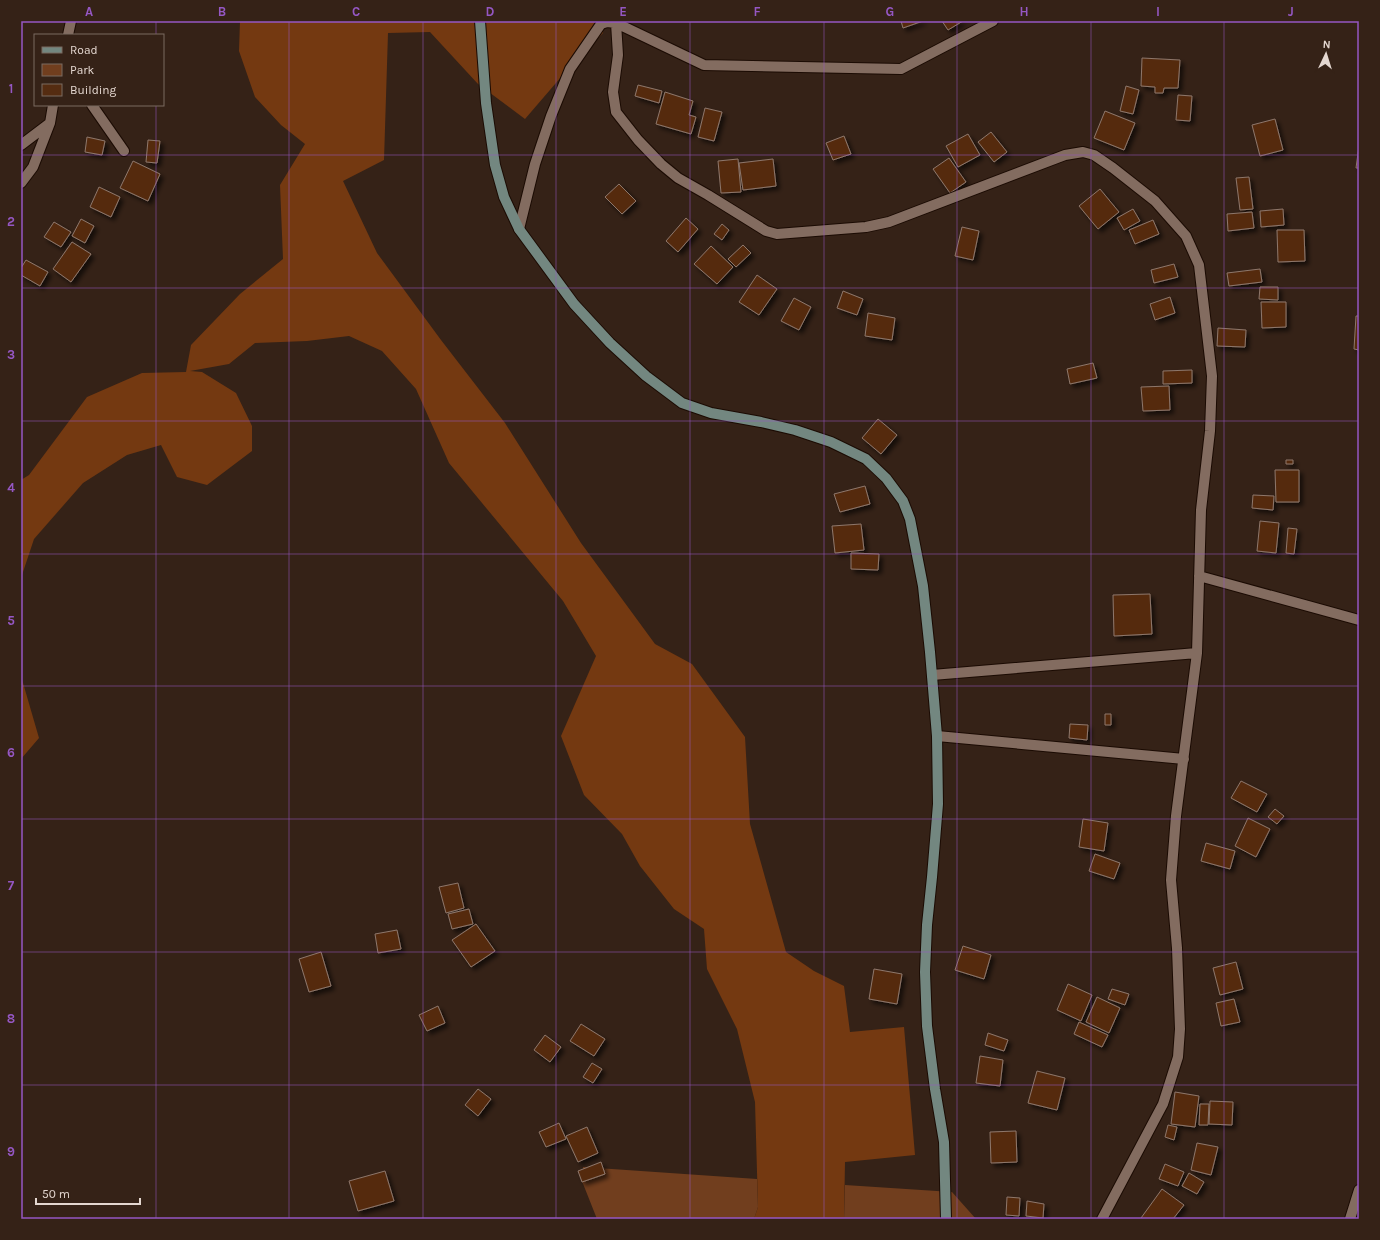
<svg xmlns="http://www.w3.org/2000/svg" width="1380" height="1240" font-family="Karla,sans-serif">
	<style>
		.green { fill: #713e1e }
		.forest { fill: #743911 }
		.building { fill: #552c11; stroke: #8e776b; filter: url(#shadow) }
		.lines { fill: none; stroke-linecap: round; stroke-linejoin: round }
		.street-casing { stroke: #1b0b03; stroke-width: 12 }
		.secondary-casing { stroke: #1b0b03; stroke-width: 12 }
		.street { stroke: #836c60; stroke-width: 10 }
		.secondary { stroke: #738780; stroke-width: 10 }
		.grid { fill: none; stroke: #9557c3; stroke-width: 1; stroke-opacity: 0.55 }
		.neatline { fill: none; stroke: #9557c3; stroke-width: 1.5 }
		.grid-label { font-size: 13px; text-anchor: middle; font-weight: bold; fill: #9557c3 }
	</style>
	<defs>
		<filter id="shadow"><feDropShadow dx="3.5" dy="3.5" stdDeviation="2" flood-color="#0009"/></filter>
	</defs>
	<rect width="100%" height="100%" fill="#352217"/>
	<!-- green -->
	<path class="green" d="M 583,1167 L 757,1179 L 758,1207 L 754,1219 L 597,1219 L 578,1171 L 583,1169 Z
		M 845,1185 L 952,1192 L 976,1219 L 844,1219 Z"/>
	<!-- forest -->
	<path class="forest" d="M 240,21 L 604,21 L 603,33 L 568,69 L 525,119 L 478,84 L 430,32 L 388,33 L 384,160 L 343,181 L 377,253 L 441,340 L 505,423 L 581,543 L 655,644 L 692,664 L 745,737 L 750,824 L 786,952 L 814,971 L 844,986 L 850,1032 L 904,1027 L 915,1155 L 845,1162 L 844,1219 L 754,1219 L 758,1207 L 755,1102 L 737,1029 L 707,969 L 704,929 L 674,909 L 640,866 L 622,834 L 584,795 L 561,736 L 596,656 L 563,601 L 449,463 L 416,389 L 382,351 L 349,336 L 307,341 L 255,343 L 229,364 L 190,371 L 202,372 L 236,393 L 252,426 L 252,451 L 207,485 L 177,477 L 161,445 L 127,455 L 83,483 L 34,539 L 21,578 L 21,480 L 29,475 L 87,397 L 142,373 L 186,372 L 191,345 L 240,294 L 283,259 L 280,185 L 305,144 L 281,125 L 255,97 L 239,51 Z
		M 21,676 L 39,738 L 21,759 Z"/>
	<!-- building -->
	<path class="building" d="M 901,21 L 923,21 L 903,28 Z
		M 942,21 L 963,21 L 948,30 Z
		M 1142,58 L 1180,60 L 1178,88 L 1164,88 L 1163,93 L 1155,93 L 1155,87 L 1141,86 Z
		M 638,85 L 662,91 L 659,103 L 635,96 Z
		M 1126,86 L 1139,90 L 1133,114 L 1120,111 Z
		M 665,92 L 693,101 L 689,115 L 696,117 L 691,134 L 656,124 Z
		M 1178,95 L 1192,96 L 1190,121 L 1176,120 Z
		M 705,108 L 722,112 L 714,141 L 698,137 Z
		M 1105,111 L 1135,123 L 1124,150 L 1094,138 Z
		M 1275,119 L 1283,150 L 1260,156 L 1252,125 Z
		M 991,132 L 1007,152 L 994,162 L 978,142 Z
		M 968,134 L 980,155 L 958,167 L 946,146 Z
		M 844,136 L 851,154 L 833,160 L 826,143 Z
		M 87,137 L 105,141 L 102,155 L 85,152 Z
		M 148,140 L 160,141 L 157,163 L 146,162 Z
		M 1359,146 L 1359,168 L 1356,168 Z
		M 949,158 L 966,182 L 950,193 L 933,169 Z
		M 738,159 L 741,192 L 721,193 L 718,161 Z
		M 773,159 L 776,186 L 743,190 L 739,163 Z
		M 133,161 L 160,174 L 148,201 L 120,188 Z
		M 1249,177 L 1253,209 L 1240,210 L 1236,178 Z
		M 619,184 L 636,201 L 622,214 L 605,197 Z
		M 99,187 L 120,197 L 111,217 L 90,207 Z
		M 1100,189 L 1119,212 L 1098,229 L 1079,206 Z
		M 1133,209 L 1140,221 L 1124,230 L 1117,218 Z
		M 1283,209 L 1284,225 L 1261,227 L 1260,211 Z
		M 1252,212 L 1254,228 L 1228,231 L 1227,214 Z
		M 686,218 L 698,229 L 678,252 L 666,241 Z
		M 81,219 L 94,226 L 85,243 L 72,236 Z
		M 1153,220 L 1159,234 L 1135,244 L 1129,230 Z
		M 54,222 L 71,232 L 61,247 L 44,237 Z
		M 722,224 L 729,230 L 722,240 L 714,234 Z
		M 962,227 L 979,231 L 973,260 L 955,256 Z
		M 1277,230 L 1304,230 L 1305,261 L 1278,262 Z
		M 72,242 L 91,254 L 71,282 L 53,269 Z
		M 743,245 L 751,253 L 736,267 L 728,259 Z
		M 711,246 L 733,267 L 717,284 L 694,264 Z
		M 26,260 L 48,272 L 40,286 L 21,275 L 21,268 Z
		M 1174,264 L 1178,277 L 1154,283 L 1151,270 Z
		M 1260,269 L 1262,282 L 1229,286 L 1227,273 Z
		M 757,275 L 777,289 L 759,315 L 739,302 Z
		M 1260,287 L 1278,287 L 1278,300 L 1259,299 Z
		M 843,291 L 863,299 L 857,315 L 837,308 Z
		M 1170,297 L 1175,313 L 1155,320 L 1150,304 Z
		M 794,298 L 811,307 L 799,330 L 781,321 Z
		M 1261,302 L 1286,302 L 1286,327 L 1262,328 Z
		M 868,313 L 895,318 L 892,340 L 865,336 Z
		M 1356,316 L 1359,316 L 1359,350 L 1354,349 Z
		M 1218,328 L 1246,330 L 1245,347 L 1217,346 Z
		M 1093,363 L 1097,378 L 1070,384 L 1067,369 Z
		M 1192,370 L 1192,383 L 1163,384 L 1163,371 Z
		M 1169,386 L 1170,410 L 1143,411 L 1141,387 Z
		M 878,419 L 897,435 L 881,454 L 862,438 Z
		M 1286,460 L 1293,460 L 1293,464 L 1286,464 Z
		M 1275,470 L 1299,470 L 1299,502 L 1276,502 Z
		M 865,486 L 870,504 L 840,512 L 834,494 Z
		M 1253,495 L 1274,496 L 1273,510 L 1252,508 Z
		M 1260,521 L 1279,523 L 1276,553 L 1257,551 Z
		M 861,524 L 864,550 L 835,553 L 832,526 Z
		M 1288,528 L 1297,529 L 1294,554 L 1286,553 Z
		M 851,553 L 879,554 L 878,570 L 851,569 Z
		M 1150,594 L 1152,634 L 1114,636 L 1113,595 Z
		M 1105,714 L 1111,714 L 1111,725 L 1105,725 Z
		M 1070,724 L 1088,725 L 1087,740 L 1069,738 Z
		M 1241,781 L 1267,794 L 1257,812 L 1231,798 Z
		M 1275,809 L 1284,816 L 1277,824 L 1268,817 Z
		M 1248,818 L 1270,829 L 1256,857 L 1235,846 Z
		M 1083,819 L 1108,823 L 1104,851 L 1079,847 Z
		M 1206,843 L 1235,851 L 1230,869 L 1201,861 Z
		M 1095,854 L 1120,863 L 1114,879 L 1089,871 Z
		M 458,883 L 464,908 L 446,913 L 439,887 Z
		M 469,909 L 473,924 L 452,929 L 448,914 Z
		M 476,924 L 495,951 L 471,967 L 452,940 Z
		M 397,930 L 401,949 L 378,953 L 375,934 Z
		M 963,946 L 991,955 L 984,979 L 955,970 Z
		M 321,952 L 331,986 L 309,992 L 299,959 Z
		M 1236,962 L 1243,989 L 1220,995 L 1213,968 Z
		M 874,969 L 902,974 L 897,1004 L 869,999 Z
		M 1068,984 L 1092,995 L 1081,1021 L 1057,1010 Z
		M 1112,989 L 1129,994 L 1125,1005 L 1108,999 Z
		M 1097,997 L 1120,1008 L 1109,1033 L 1086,1022 Z
		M 1234,999 L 1240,1022 L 1221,1026 L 1216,1003 Z
		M 438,1006 L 445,1023 L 427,1031 L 419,1015 Z
		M 1079,1022 L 1108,1035 L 1102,1047 L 1074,1034 Z
		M 581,1024 L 605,1039 L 594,1056 L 570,1041 Z
		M 988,1033 L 1008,1040 L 1004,1051 L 985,1045 Z
		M 545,1035 L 561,1047 L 550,1062 L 534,1050 Z
		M 980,1056 L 1003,1060 L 1000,1086 L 976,1083 Z
		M 592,1063 L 602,1069 L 593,1083 L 583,1077 Z
		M 1037,1071 L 1065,1078 L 1057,1110 L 1028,1103 Z
		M 478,1089 L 491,1099 L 478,1116 L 465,1105 Z
		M 1175,1092 L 1199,1096 L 1195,1127 L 1171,1124 Z
		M 1210,1101 L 1233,1102 L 1232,1125 L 1209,1124 Z
		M 1200,1104 L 1209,1104 L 1208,1125 L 1199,1125 Z
		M 559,1123 L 566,1139 L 546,1147 L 539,1132 Z
		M 1168,1125 L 1177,1127 L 1174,1140 L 1165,1137 Z
		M 587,1127 L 598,1153 L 578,1162 L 566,1136 Z
		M 1016,1131 L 1017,1162 L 991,1163 L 990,1132 Z
		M 1197,1143 L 1218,1147 L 1211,1175 L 1191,1170 Z
		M 601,1162 L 605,1174 L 582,1182 L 578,1171 Z
		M 1165,1164 L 1184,1172 L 1178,1186 L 1159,1179 Z
		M 385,1171 L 394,1201 L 358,1211 L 349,1181 Z
		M 1189,1173 L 1204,1182 L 1197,1194 L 1182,1186 Z
		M 1162,1189 L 1184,1205 L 1173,1219 L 1143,1219 L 1141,1218 Z
		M 1007,1197 L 1020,1198 L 1019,1216 L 1006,1215 Z
		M 1027,1201 L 1044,1204 L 1043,1218 L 1026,1216 Z"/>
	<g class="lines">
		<defs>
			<path id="street" d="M 616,23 L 704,65 L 901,69 L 993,21
				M 68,35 L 71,21
				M 92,105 L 124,151
				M 21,145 L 50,123
				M 21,183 L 33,167 L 50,123 L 53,105
				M 519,229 L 535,164 L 551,116 L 570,69 L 601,24 L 607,22 L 616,23 L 618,55 L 613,92 L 616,112 L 638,140 L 661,164 L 678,178 L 708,195 L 766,231 L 777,234 L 866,227 L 889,222 L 1065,155 L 1083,152 L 1094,155 L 1113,168 L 1155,201 L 1186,236 L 1199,265 L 1212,376 L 1210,431 L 1201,510 L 1197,653 L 1176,816 L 1171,880 L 1177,948 L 1180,1029 L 1178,1057 L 1163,1104 L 1102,1219
				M 1199,576 L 1359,620
				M 932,675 L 1197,653
				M 937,736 L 1184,759
				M 1350,1219 L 1359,1190"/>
			<path id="secondary" d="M 480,21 L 486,103 L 495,165 L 504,197 L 519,229 L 574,304 L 610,343 L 646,376 L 682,403 L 711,413 L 761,422 L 795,430 L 831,442 L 866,459 L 886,478 L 903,501 L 910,519 L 923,586 L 930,652 L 937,736 L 938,804 L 932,877 L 927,925 L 925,972 L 927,1026 L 935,1089 L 944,1142 L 946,1219"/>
		</defs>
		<!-- street casing -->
		<use href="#street" class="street-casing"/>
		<!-- secondary casing -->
		<use href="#secondary" class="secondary-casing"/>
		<!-- street -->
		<use href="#street" class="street"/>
		<!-- secondary -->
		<use href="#secondary" class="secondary"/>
	</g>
	<!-- grid -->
	<path class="grid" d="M 156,21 L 156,35M 289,21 L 289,1219M 423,21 L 423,1219M 556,21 L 556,1219M 690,21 L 690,1219M 824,21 L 824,1219M 957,21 L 957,1219M 1091,21 L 1091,1219M 1224,21 L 1224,1219M 156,105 L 156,1219M 21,155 L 1359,155M 21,288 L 1359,288M 21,421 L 1359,421M 21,554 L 1359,554M 21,686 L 1359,686M 21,819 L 1359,819M 21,952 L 1359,952M 21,1085 L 1359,1085"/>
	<!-- border -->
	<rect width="1380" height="1240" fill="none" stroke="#352217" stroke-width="44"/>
	<!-- legend -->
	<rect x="34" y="34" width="130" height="72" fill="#352217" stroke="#7b6a61"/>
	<rect x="42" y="47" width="20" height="6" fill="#738780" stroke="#7b6a61"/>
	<text x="70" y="54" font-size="12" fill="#e4d7d0">Road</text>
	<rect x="42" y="64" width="20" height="12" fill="#713e1e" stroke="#7b6a61"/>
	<text x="70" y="74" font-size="12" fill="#e4d7d0">Park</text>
	<rect x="42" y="84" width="20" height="12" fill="#552c11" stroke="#7b6a61"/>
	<text x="70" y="94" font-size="12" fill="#e4d7d0">Building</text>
	<!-- north arrow -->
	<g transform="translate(1326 54) rotate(4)" stroke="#352217" stroke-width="3" paint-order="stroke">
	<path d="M0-3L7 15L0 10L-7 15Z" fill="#e4d7d0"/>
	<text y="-6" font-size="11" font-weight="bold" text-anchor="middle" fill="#e4d7d0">N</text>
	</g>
	<!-- scale -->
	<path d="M36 1198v6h104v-6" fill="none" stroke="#e4d7d0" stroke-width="2"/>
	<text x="42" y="1198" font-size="12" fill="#e4d7d0" stroke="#352217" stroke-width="3" paint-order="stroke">50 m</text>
	<rect x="22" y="22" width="1336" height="1196" class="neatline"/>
	<g class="grid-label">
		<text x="89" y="16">A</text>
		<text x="222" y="16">B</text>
		<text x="356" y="16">C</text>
		<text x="490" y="16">D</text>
		<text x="623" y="16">E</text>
		<text x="757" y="16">F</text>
		<text x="890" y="16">G</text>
		<text x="1024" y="16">H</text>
		<text x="1158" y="16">I</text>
		<text x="1291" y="16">J</text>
		<text x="11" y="93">1</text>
		<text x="11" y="226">2</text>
		<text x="11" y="359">3</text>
		<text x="11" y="492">4</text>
		<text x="11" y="625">5</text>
		<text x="11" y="757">6</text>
		<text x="11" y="890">7</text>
		<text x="11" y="1023">8</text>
		<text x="11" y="1156">9</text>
	</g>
</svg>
